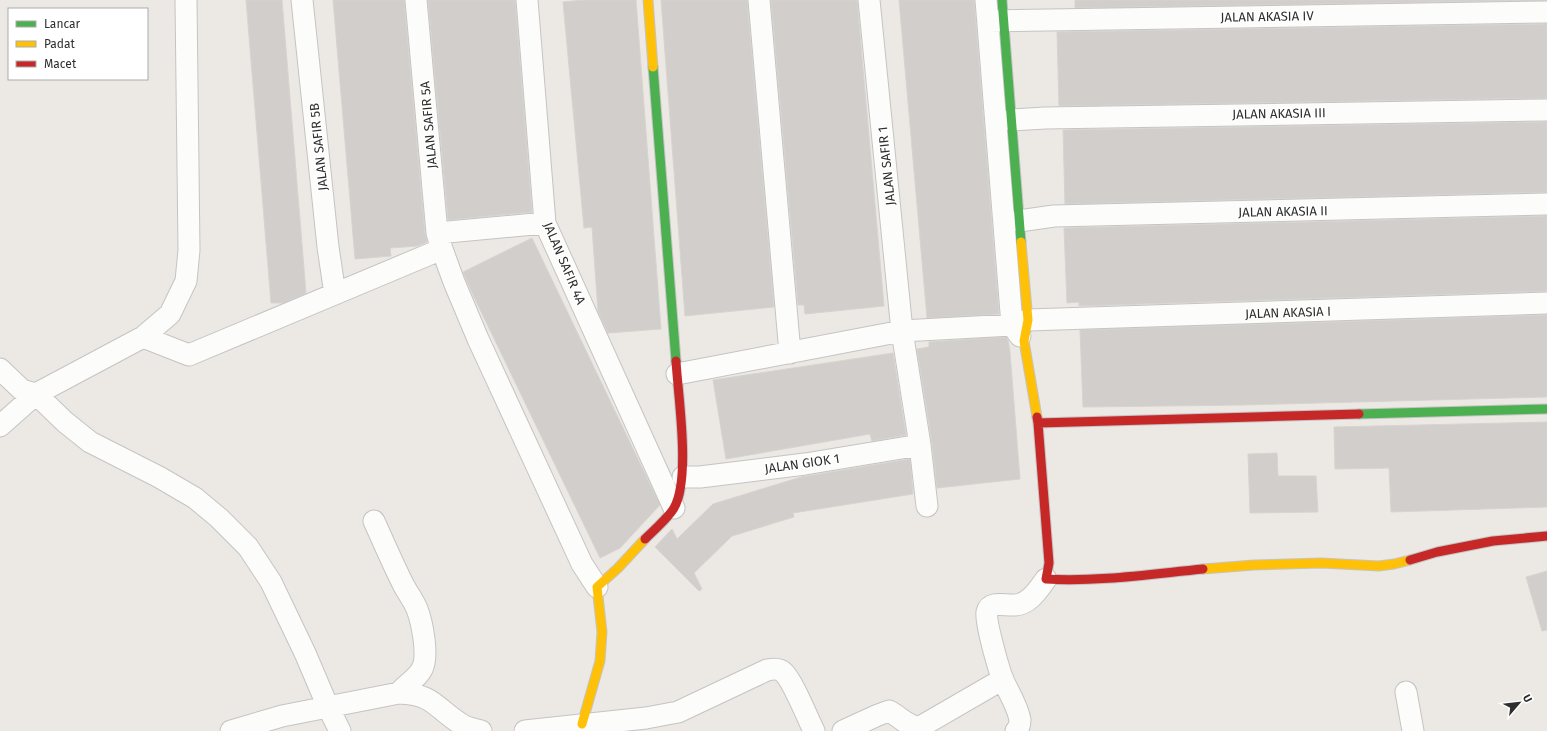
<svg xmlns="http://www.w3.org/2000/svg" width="1547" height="731" font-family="'Fira Sans',sans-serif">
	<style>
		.building { fill: #d1cecb; stroke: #d7d4d0 }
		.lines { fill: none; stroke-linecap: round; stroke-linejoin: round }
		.street-casing { stroke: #c5c4c5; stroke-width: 23 }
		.fast-casing { stroke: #c5c4c5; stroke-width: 11 }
		.slow-casing { stroke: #c5c4c5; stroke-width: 11 }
		.jam-casing { stroke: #c5c4c5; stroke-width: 11 }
		.street { stroke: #fcfcfb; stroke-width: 21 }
		.fast { stroke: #4caf50; stroke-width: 9 }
		.slow { stroke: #ffc107; stroke-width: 9 }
		.jam { stroke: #c62828; stroke-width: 9 }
		.labels { text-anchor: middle; stroke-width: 3; stroke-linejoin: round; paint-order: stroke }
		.street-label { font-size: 13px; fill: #2e2e2e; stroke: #fff }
	</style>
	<rect width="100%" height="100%" fill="#ece8e4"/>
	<!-- building -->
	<path class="building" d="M 246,0 L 282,0 L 306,293 L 283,303 L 271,303 Z
		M 333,0 L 404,0 L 425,234 L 427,242 L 417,246 L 390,248 L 391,256 L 355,259 Z
		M 428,0 L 515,0 L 532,212 L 448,220 Z
		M 584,0 L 636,0 L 661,329 L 608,333 L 598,311 L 592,227 L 584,228 L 563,2 Z
		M 661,0 L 747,0 L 774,307 L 685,316 Z
		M 771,0 L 857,0 L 884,306 L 805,314 L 804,305 L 798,305 Z
		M 899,0 L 974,0 L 999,314 L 927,318 Z
		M 1075,0 L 1547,0 L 1075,8 Z
		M 1547,24 L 1547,98 L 1059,106 L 1057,32 Z
		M 1547,122 L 1547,192 L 1065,204 L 1063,130 Z
		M 1547,216 L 1547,291 L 1079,306 L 1079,302 L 1067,303 L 1064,228 Z
		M 532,238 L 660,505 L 620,548 L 600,558 L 473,295 L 463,272 Z
		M 1547,315 L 1547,397 L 1242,405 L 1083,407 L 1080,330 Z
		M 1006,337 L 1008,340 L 1010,352 L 1020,479 L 937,488 L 932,443 L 917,349 L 929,347 L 929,342 Z
		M 893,353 L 906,435 L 872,441 L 870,434 L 726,459 L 713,380 Z
		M 1547,422 L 1547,507 L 1391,512 L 1389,468 L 1335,469 L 1334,427 Z
		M 1277,453 L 1278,476 L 1316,476 L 1318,512 L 1250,513 L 1248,454 Z
		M 910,459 L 913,494 L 793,513 L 794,517 L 732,536 L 694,573 L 702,589 L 699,591 L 655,547 L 672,529 L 677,539 L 713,504 L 801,477 Z
		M 1547,571 L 1547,630 L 1542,631 L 1526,577 Z"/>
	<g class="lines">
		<defs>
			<path id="street" d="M 302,0 L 328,247 L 335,294
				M 416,0 L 437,233 L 442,249 L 454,282 L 478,339 L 582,564 L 597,587
				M 527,0 L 545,223 L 674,508
				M 759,0 L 790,353
				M 869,0 L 902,331 L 920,445 L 927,506
				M 986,0 L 1012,325 L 1020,336
				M 988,21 L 1547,12
				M 1011,120 L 1045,118 L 1547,110
				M 1019,221 L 1054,216 L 1547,204
				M 437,233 L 545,223
				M 143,337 L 189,355 L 442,249
				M 0,369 L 22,390 L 36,394 L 65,422 L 90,442 L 159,477 L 195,498 L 219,518 L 248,547 L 271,582 L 305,653 L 328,707 L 340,731
				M 677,374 L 902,331 L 1012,325 L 1028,320 L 1547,303
				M 0,426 L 36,394 L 143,337 L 170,314 L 186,281 L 189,250 L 186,0
				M 683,477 L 700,477 L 805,464 L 920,445
				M 374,521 C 383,541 392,562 402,582 C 406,591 413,599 417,609 C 422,622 429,656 422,669 C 417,679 406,684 399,693
				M 1406,692 L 1413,731
				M 231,731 L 282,716 L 399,693 C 434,694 435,708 461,724 C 466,728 475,729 481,731
				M 525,731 L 646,718 L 678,712 L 767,670 C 772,669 779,668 783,672 C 792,679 808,719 814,731
				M 843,731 L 878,715 L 889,711 C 901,717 907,727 920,727 L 1003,679
				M 1016,731 C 1019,728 1020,725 1020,720 C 1018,707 1009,693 1003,680 C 999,670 985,622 987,612 C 990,600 1006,606 1014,605 C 1029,605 1038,590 1046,579"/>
			<path id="fast" d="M 1002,0 L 1021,242
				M 653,67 L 676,361
				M 1359,414 L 1547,409"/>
			<path id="slow" d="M 648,0 L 653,67
				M 1021,242 L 1028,320 L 1024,341 L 1037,417
				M 1203,569 L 1254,565 L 1321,563 L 1379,566 L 1394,564 L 1410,560
				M 582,724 L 600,661 L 602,632 L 597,587 L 618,568 L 645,539"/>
			<path id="jam" d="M 1037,417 L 1038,423 L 1359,414
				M 1038,423 L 1049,563 L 1046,579 C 1098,582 1151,574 1203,569
				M 645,539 C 653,531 669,517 674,508 C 691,478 678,396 676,361
				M 1410,560 L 1437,552 L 1493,541 L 1547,536"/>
		</defs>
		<!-- street casing -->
		<use href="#street" class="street-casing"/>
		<!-- fast casing -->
		<use href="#fast" class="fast-casing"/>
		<!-- slow casing -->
		<use href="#slow" class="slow-casing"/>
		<!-- jam casing -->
		<use href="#jam" class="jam-casing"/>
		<!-- street -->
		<use href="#street" class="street"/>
		<!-- fast -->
		<use href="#fast" class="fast"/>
		<!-- slow -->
		<use href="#slow" class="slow"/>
		<!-- jam -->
		<use href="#jam" class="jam"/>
	</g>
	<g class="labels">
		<!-- street labels -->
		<g class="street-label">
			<text transform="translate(1267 16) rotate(-1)" y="5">JALAN AKASIA IV</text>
			<text transform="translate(1279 113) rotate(-1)" y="5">JALAN AKASIA III</text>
			<text transform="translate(428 125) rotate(-95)" y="5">JALAN SAFIR 5A</text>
			<text transform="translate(318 147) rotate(-96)" y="5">JALAN SAFIR 5B</text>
			<text transform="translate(886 166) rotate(-96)" y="5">JALAN SAFIR 1</text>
			<text transform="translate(1283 211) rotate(-1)" y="5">JALAN AKASIA II</text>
			<text transform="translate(565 263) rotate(67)" y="5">JALAN SAFIR 4A</text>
			<text transform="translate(1288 312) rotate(-2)" y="5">JALAN AKASIA I</text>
			<text transform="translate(802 463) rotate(-8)" y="5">JALAN GIOK 1</text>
		</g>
	</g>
	<!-- legend -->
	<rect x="8" y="8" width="140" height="72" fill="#ffffff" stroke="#ababab"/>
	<rect x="16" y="21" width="20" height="6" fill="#4caf50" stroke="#ababab"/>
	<text x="44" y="28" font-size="12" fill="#2e2e2e">Lancar</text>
	<rect x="16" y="41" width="20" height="6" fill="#ffc107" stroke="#ababab"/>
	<text x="44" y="48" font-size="12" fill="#2e2e2e">Padat</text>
	<rect x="16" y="61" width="20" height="6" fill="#c62828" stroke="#ababab"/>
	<text x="44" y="68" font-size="12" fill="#2e2e2e">Macet</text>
	<!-- north arrow -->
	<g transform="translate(1519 703) rotate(62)" stroke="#ffffff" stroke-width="3" paint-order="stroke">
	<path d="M0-3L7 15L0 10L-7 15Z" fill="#2e2e2e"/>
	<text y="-6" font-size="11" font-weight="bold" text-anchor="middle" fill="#2e2e2e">U</text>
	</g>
</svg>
